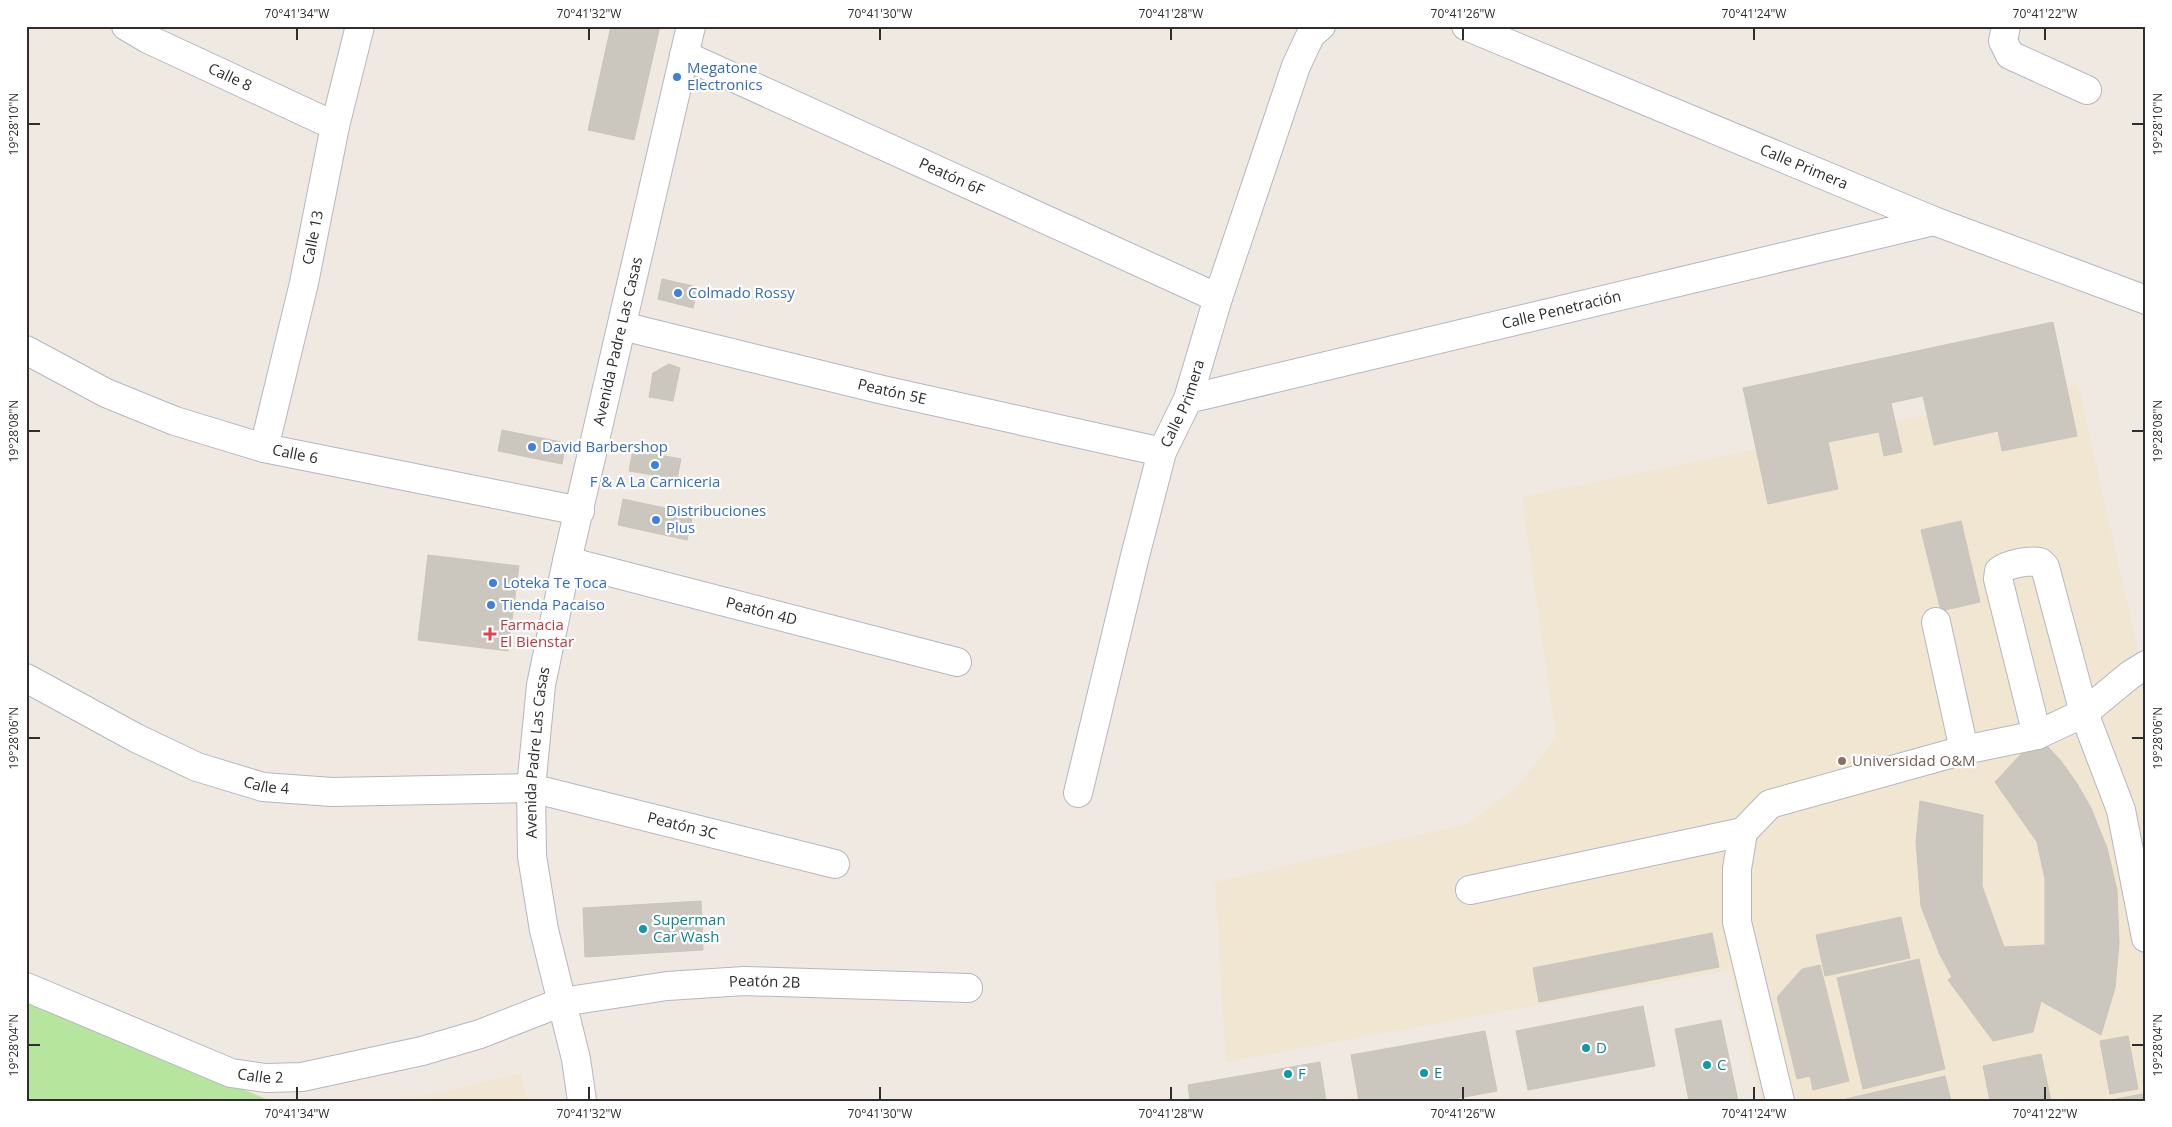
<svg xmlns="http://www.w3.org/2000/svg" width="2172" height="1127" font-family="'Open Sans',sans-serif">
	<style>
		.education { fill: #f0e6d1 }
		.green { fill: #b6e59e }
		.building { fill: #cbc7bf; stroke: #cbc5ba }
		.lines { fill: none; stroke-linecap: round; stroke-linejoin: round }
		.minor-casing { stroke: #b4b7c1; stroke-width: 30 }
		.minor { stroke: #fff; stroke-width: 28 }
		.ticks { fill: none; stroke: #2e2e2e; stroke-width: 2 }
		.shop-dot { fill: #3f7fe0; stroke: #fff; stroke-width: 2 }
		.health-dot { fill: #e0444e; stroke: #fff; stroke-width: 2 }
		.education-dot { fill: #8d6e63; stroke: #fff; stroke-width: 2 }
		.culture-dot { fill: #0f9aa8; stroke: #fff; stroke-width: 2 }
		.labels { text-anchor: middle; stroke-width: 4.5; stroke-linejoin: round; paint-order: stroke }
		.shop-label { font-size: 15px; fill: #366cbe; stroke: #fff; text-anchor: start }
		.street-label { font-size: 15px; fill: #2e2e2e; stroke: #fff }
		.health-label { font-size: 15px; fill: #be3a42; stroke: #fff; text-anchor: start }
		.education-label { font-size: 15px; fill: #785e54; stroke: #fff; text-anchor: start }
		.culture-label { font-size: 15px; fill: #0d838f; stroke: #fff; text-anchor: start }
		.neatline { fill: none; stroke: #2e2e2e; stroke-width: 2 }
		.ticks-label { font-size: 12px; text-anchor: middle; fill: #2e2e2e }
	</style>
	<rect width="100%" height="100%" fill="#efe9e1"/>
	<!-- education -->
	<path class="education" d="M 2078,384 L 2146,686 L 2146,1101 L 1761,1101 L 1730,970 L 1226,1062 L 1215,882 L 1467,824 L 1519,785 L 1556,737 L 1522,497 Z
		M 520,1074 L 528,1101 L 401,1101 Z"/>
	<!-- green -->
	<path class="green" d="M 26,997 L 266,1099 L 267,1101 L 26,1101 Z"/>
	<!-- building -->
	<path class="building" d="M 611,26 L 660,26 L 634,140 L 588,130 Z
		M 662,279 L 698,287 L 693,308 L 658,299 Z
		M 2053,322 L 2077,436 L 2002,451 L 1998,431 L 1934,445 L 1923,396 L 1891,403 L 1902,452 L 1884,456 L 1879,432 L 1828,442 L 1838,489 L 1768,504 L 1743,388 Z
		M 669,364 L 680,368 L 673,401 L 649,397 L 653,373 Z
		M 502,430 L 566,443 L 562,464 L 498,451 Z
		M 633,450 L 681,459 L 677,479 L 629,471 Z
		M 623,499 L 693,514 L 687,540 L 618,525 Z
		M 1961,521 L 1980,602 L 1941,611 L 1921,530 Z
		M 428,555 L 519,566 L 508,651 L 418,640 Z
		M 2038,736 L 2061,761 L 2076,782 L 2091,808 L 2107,848 L 2117,890 L 2119,944 L 2115,988 L 2101,1035 L 2041,1001 L 2033,1032 L 1993,1041 L 1948,980 L 1952,977 L 1940,955 L 1921,906 L 1916,842 L 1920,801 L 1983,815 L 1982,886 L 2004,947 L 2045,945 L 2045,879 L 2037,842 L 1995,782 Z
		M 701,901 L 703,950 L 585,957 L 583,908 Z
		M 1901,917 L 1910,958 L 1825,976 L 1816,935 Z
		M 1712,933 L 1719,967 L 1539,1002 L 1533,968 Z
		M 1919,959 L 1945,1069 L 1863,1089 L 1837,978 Z
		M 1820,965 L 1849,1081 L 1813,1090 L 1810,1076 L 1797,1079 L 1777,997 L 1802,969 Z
		M 1643,1006 L 1655,1066 L 1528,1090 L 1516,1031 Z
		M 1721,1020 L 1738,1101 L 1689,1101 L 1675,1029 Z
		M 1485,1031 L 1497,1091 L 1443,1101 L 1359,1101 L 1351,1055 Z
		M 2128,1036 L 2138,1089 L 2110,1094 L 2100,1041 Z
		M 2041,1054 L 2051,1101 L 1990,1101 L 1983,1066 Z
		M 1320,1062 L 1326,1101 L 1190,1101 L 1188,1085 Z
		M 1945,1076 L 1951,1101 L 1837,1101 Z
		M 2142,1094 L 2143,1101 L 2106,1101 Z"/>
	<g class="lines">
		<defs>
			<g id="minor">
				<path id="s1" d="M 126,26 L 148,39 L 335,126"/>
				<path id="s2" d="M 1466,26 L 1934,221 L 2146,300"/>
				<path d="M 2006,26 L 2003,41 L 2010,55 L 2087,90"/>
				<path id="s3" d="M 684,55 L 1218,298"/>
				<path id="s4" d="M 622,326 L 883,390 L 1162,452"/>
				<path id="s5" d="M 26,350 L 106,393 L 175,421 L 264,448 L 580,511"/>
				<path id="s6" d="M 1188,399 L 1934,221"/>
				<path id="s7" d="M 264,448 L 304,283 L 335,126 L 360,26"/>
				<path id="s8" d="M 567,561 L 957,662"/>
				<path d="M 1936,622 L 1964,750"/>
				<path id="s9" d="M 26,678 L 136,738 L 197,767 L 263,787 L 332,792 L 531,788 L 835,864"/>
				<path d="M 2037,735 L 1998,579 L 1999,571 C 2008,564 2028,560 2040,562 L 2045,567 L 2084,713 L 2121,810 L 2146,938"/>
				<path id="s10" d="M 1078,793 L 1135,556 L 1162,452 L 1188,399 L 1218,298 L 1296,66 L 1311,34 L 1321,26"/>
				<path d="M 1470,890 L 1743,832"/>
				<path id="s11" d="M 26,987 L 231,1073 L 266,1078 L 302,1077 L 422,1051 L 480,1034 L 562,1002 L 667,986 L 744,981 L 968,988"/>
				<path id="s12" d="M 582,1101 L 576,1059 L 544,930 L 532,856 L 531,788 L 541,685 L 567,561 L 691,26"/>
				<path d="M 1780,1101 L 1737,922 L 1737,869 L 1743,832 L 1770,804 L 1964,750 L 2037,735 L 2084,713 L 2130,675 L 2146,665"/>
			</g>
		</defs>
		<!-- minor casing -->
		<use href="#minor" class="minor-casing"/>
		<!-- minor -->
		<use href="#minor" class="minor"/>
	</g>
	<!-- ticks -->
	<path class="ticks" d="M 297,28 L 297,40M 589,28 L 589,40M 880,28 L 880,40M 1171,28 L 1171,40M 1463,28 L 1463,40M 1754,28 L 1754,40M 2045,28 L 2045,40M 28,124 L 40,124M 2132,124 L 2144,124M 28,431 L 40,431M 2132,431 L 2144,431M 28,738 L 40,738M 2132,738 L 2144,738M 28,1045 L 40,1045M 2132,1045 L 2144,1045M 297,1087 L 297,1100M 589,1087 L 589,1100M 880,1087 L 880,1100M 1171,1087 L 1171,1100M 1463,1087 L 1463,1100M 1754,1087 L 1754,1100M 2045,1087 L 2045,1100"/>
	<!-- markers -->
	<g class="shop-dot">
		<circle cx="677" cy="77" r="5"/>
		<circle cx="678" cy="293" r="5"/>
		<circle cx="532" cy="447" r="5"/>
		<circle cx="655" cy="465" r="5"/>
		<circle cx="656" cy="520" r="5"/>
		<circle cx="493" cy="583" r="5"/>
		<circle cx="491" cy="605" r="5"/>
	</g>
	<path class="health-dot" d="M487.5 626.5h5v5h5v5h-5v5h-5v-5h-5v-5h5z"/>
	<circle class="education-dot" cx="1842" cy="761" r="5"/>
	<g class="culture-dot">
		<circle cx="643" cy="929" r="5"/>
		<circle cx="1586" cy="1048" r="5"/>
		<circle cx="1707" cy="1065" r="5"/>
		<circle cx="1424" cy="1073" r="5"/>
		<circle cx="1288" cy="1074" r="5"/>
	</g>
	<g class="labels">
		<!-- shop labels -->
		<g class="shop-label">
			<text x="687" y="73">Megatone<tspan x="687" dy="17">Electronics</tspan></text>
			<text x="688" y="298">Colmado Rossy</text>
			<text x="542" y="452">David Barbershop</text>
			<text x="655" y="487" text-anchor="middle">F &amp; A La Carniceria</text>
			<text x="666" y="516">Distribuciones<tspan x="666" dy="17">Plus</tspan></text>
			<text x="503" y="588">Loteka Te Toca</text>
			<text x="501" y="610">Tienda Pacaiso</text>
		</g>
		<!-- street labels -->
		<g class="street-label">
			<text dy="5" stroke="none"><textPath href="#s1" startOffset="116">Calle 8</textPath></text>
			<text dy="5" stroke="none"><textPath href="#s2" startOffset="366">Calle Primera</textPath></text>
			<text dy="5" stroke="none"><textPath href="#s3" startOffset="294">Peatón 6F</textPath></text>
			<text dy="5" stroke="none"><textPath href="#s7" startOffset="216">Calle 13</textPath></text>
			<text dy="5" stroke="none"><textPath href="#s6" startOffset="384">Calle Penetración</textPath></text>
			<text dy="5" stroke="none"><textPath href="#s12" startOffset="774">Avenida Padre Las Casas</textPath></text>
			<text dy="5" stroke="none"><textPath href="#s4" startOffset="278">Peatón 5E</textPath></text>
			<text dy="5" stroke="none"><textPath href="#s10" startOffset="404">Calle Primera</textPath></text>
			<text dy="5" stroke="none"><textPath href="#s5" startOffset="290">Calle 6</textPath></text>
			<text dy="5" stroke="none"><textPath href="#s8" startOffset="201">Peatón 4D</textPath></text>
			<text dy="5" stroke="none"><textPath href="#s12" startOffset="354">Avenida Padre Las Casas</textPath></text>
			<text dy="5" stroke="none"><textPath href="#s9" startOffset="265">Calle 4</textPath></text>
			<text dy="5" stroke="none"><textPath href="#s9" startOffset="686">Peatón 3C</textPath></text>
			<text dy="5" stroke="none"><textPath href="#s11" startOffset="769">Peatón 2B</textPath></text>
			<text dy="5" stroke="none"><textPath href="#s11" startOffset="252">Calle 2</textPath></text>
		</g>
		<!-- health labels -->
		<g class="health-label">
			<text x="500" y="630">Farmacia<tspan x="500" dy="17">El Bienstar</tspan></text>
		</g>
		<!-- education labels -->
		<g class="education-label">
			<text x="1852" y="766">Universidad O&amp;M</text>
		</g>
		<!-- culture labels -->
		<g class="culture-label">
			<text x="653" y="925">Superman<tspan x="653" dy="17">Car Wash</tspan></text>
			<text x="1596" y="1053">D</text>
			<text x="1717" y="1070">C</text>
			<text x="1434" y="1078">E</text>
			<text x="1298" y="1079">F</text>
		</g>
	</g>
	<!-- border -->
	<rect width="2172" height="1127" fill="none" stroke="#ffffff" stroke-width="55"/>
	<rect x="28" y="28" width="2116" height="1072" class="neatline"/>
	<g class="ticks-label">
		<text x="297" y="18">70°41'34"W</text>
		<text x="589" y="18">70°41'32"W</text>
		<text x="880" y="18">70°41'30"W</text>
		<text x="1171" y="18">70°41'28"W</text>
		<text x="1463" y="18">70°41'26"W</text>
		<text x="1754" y="18">70°41'24"W</text>
		<text x="2045" y="18">70°41'22"W</text>
		<text transform="translate(14 124) rotate(-90)" y="4">19°28'10"N</text>
		<text transform="translate(2158 124) rotate(-90)" y="4">19°28'10"N</text>
		<text transform="translate(14 431) rotate(-90)" y="4">19°28'08"N</text>
		<text transform="translate(2158 431) rotate(-90)" y="4">19°28'08"N</text>
		<text transform="translate(14 738) rotate(-90)" y="4">19°28'06"N</text>
		<text transform="translate(2158 738) rotate(-90)" y="4">19°28'06"N</text>
		<text transform="translate(14 1045) rotate(-90)" y="4">19°28'04"N</text>
		<text transform="translate(2158 1045) rotate(-90)" y="4">19°28'04"N</text>
		<text x="297" y="1118">70°41'34"W</text>
		<text x="589" y="1118">70°41'32"W</text>
		<text x="880" y="1118">70°41'30"W</text>
		<text x="1171" y="1118">70°41'28"W</text>
		<text x="1463" y="1118">70°41'26"W</text>
		<text x="1754" y="1118">70°41'24"W</text>
		<text x="2045" y="1118">70°41'22"W</text>
	</g>
</svg>
